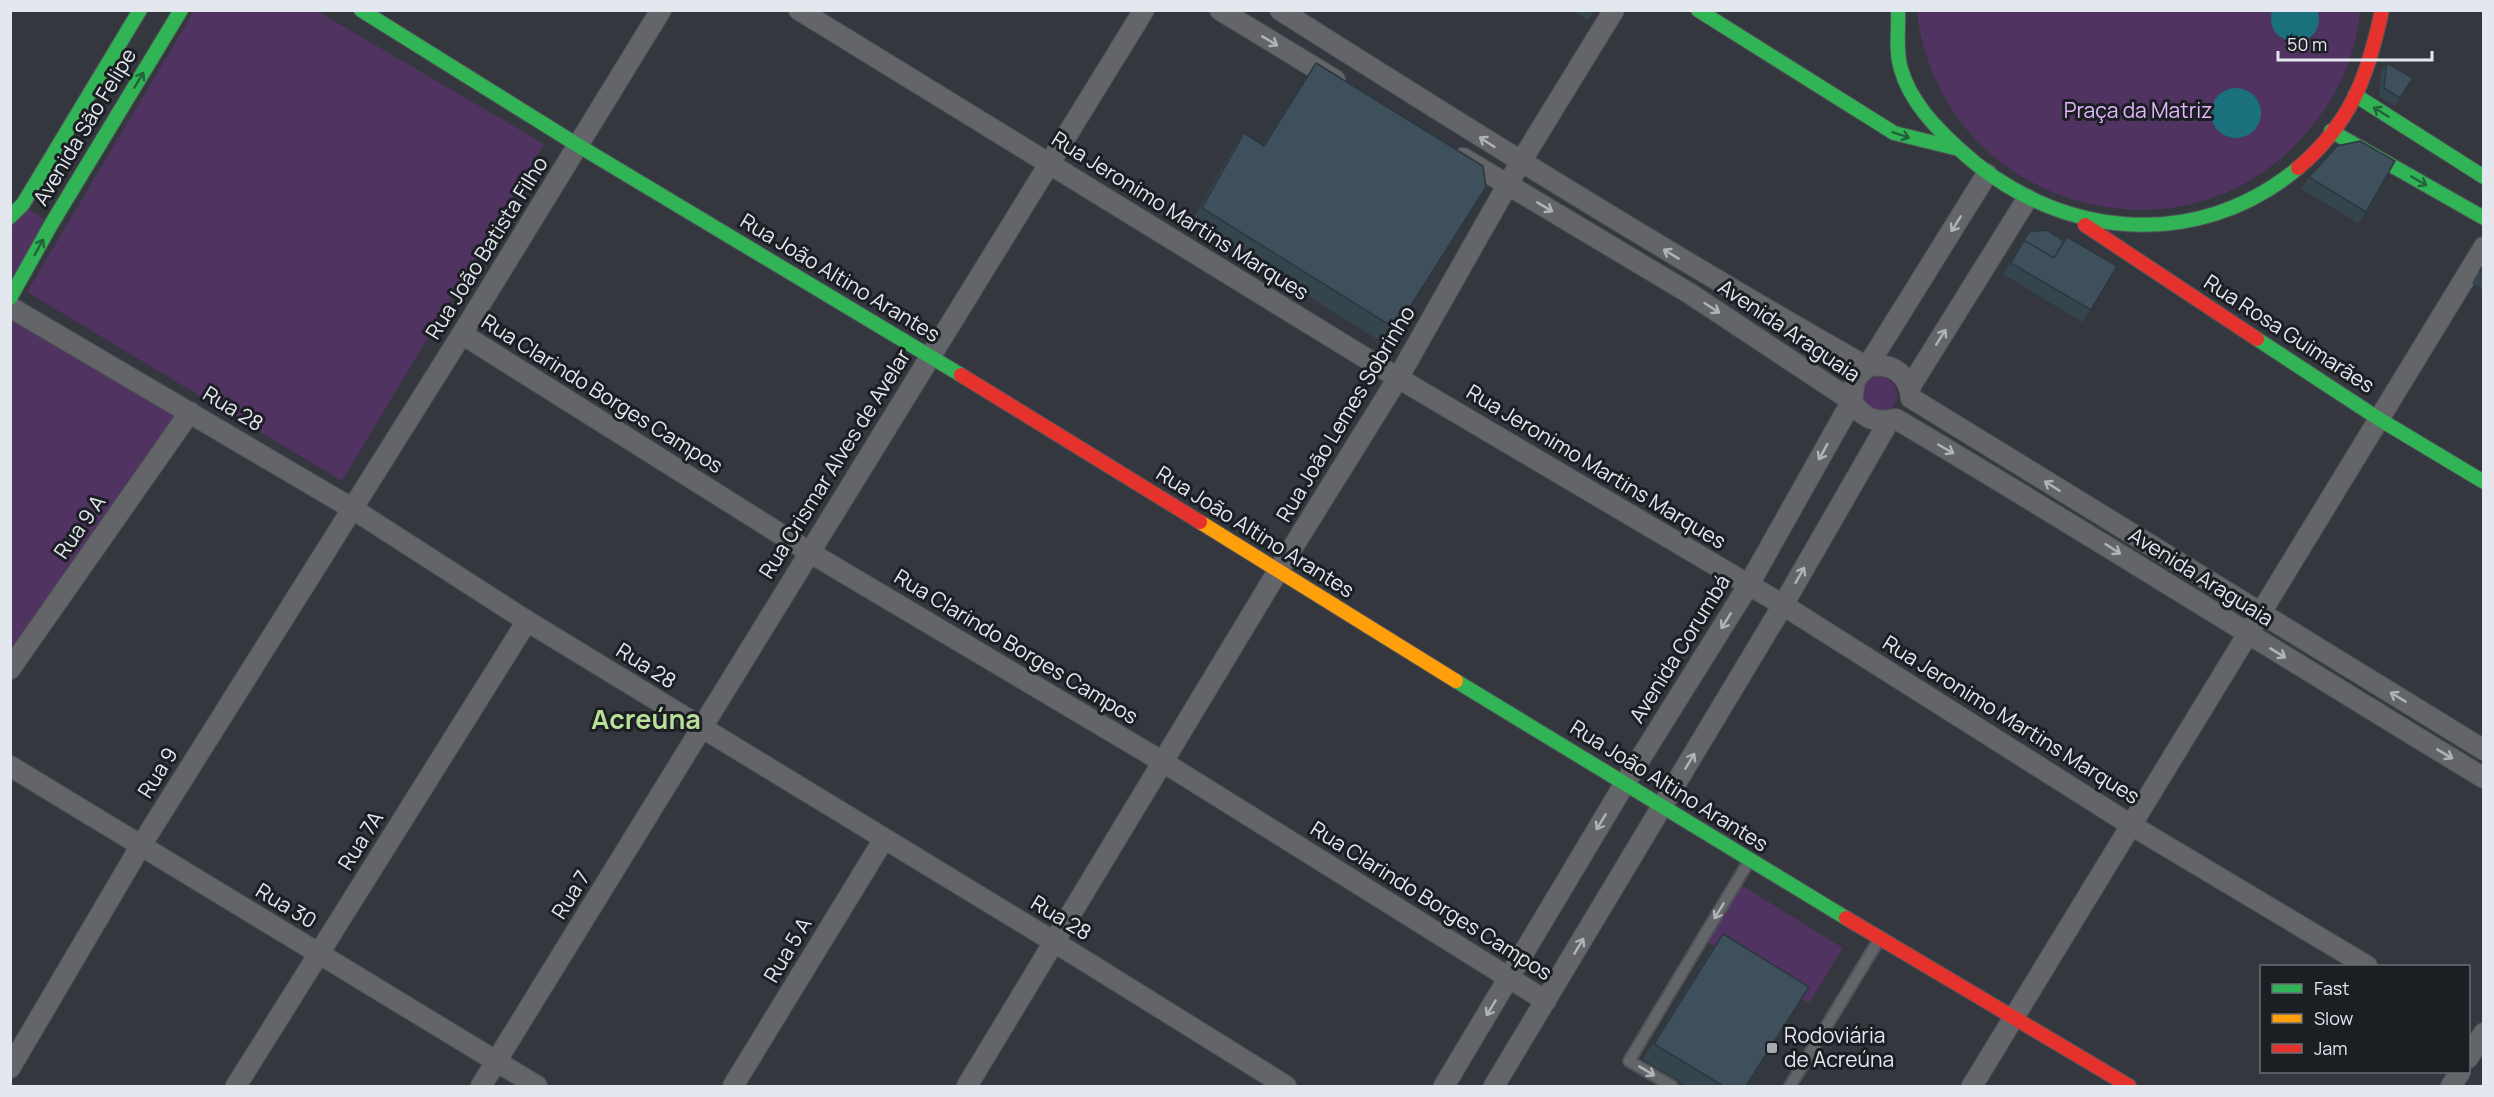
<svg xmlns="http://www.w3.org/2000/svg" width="2494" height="1097" font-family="Manrope,sans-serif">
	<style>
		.green { fill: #513361 }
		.water { fill: #1a707c }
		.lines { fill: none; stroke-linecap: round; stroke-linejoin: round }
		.lane-casing { stroke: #505459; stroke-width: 14 }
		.street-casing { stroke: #505459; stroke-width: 22 }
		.fast-casing { stroke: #505459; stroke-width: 16 }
		.slow-casing { stroke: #505459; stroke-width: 16 }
		.jam-casing { stroke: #505459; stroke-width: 16 }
		.lane { stroke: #636569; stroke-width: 10 }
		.street { stroke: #636569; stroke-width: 20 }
		.fast { stroke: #30b455; stroke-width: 14 }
		.slow { stroke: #ff9f0a; stroke-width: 14 }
		.jam { stroke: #e5322d; stroke-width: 14 }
		.wall { fill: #34454e }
		.building { fill: #3d505b; stroke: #2b3840; stroke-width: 1.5 }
		.oneway { stroke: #b0b3b9 }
		.oneway2 { stroke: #24623a }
		.poi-dot { fill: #a6aab0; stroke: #1b1e23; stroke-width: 2 }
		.labels { text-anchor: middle; stroke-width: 6; stroke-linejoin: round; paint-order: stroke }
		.park-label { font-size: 21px; fill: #e5b7fe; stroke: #1b1e23 }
		.street-label { font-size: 21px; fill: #e3e7ee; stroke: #1b1e23 }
		.poi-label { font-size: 21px; fill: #e3e7ee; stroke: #1b1e23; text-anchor: start }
		.district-label { font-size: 27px; font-weight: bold; fill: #b9df9a; stroke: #1b1e23 }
	</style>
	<rect width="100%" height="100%" fill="#34383e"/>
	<!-- green -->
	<path class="green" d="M 194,11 L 317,11 L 544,144 L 342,481 L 27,292 Z
		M 1917,11 L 2360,11 C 2356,53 2339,93 2312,126 C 2188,282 1939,207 1917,11 Z
		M 23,206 L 50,223 L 11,292 L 11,219 Z
		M 11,318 L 178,415 L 11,658 L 10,319 Z
		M1861 395a18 18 0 1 1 36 0a18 18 0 1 1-36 0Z
		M 1738,883 L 1843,948 L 1809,1003 L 1704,940 Z"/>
	<!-- water -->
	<path class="water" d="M 2272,11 L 2318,11 C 2327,54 2262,49 2272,11 Z
		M2211 113a25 25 0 1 1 50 0a25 25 0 1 1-50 0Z"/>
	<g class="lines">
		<defs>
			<path id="lane" d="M 1672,1086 L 1629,1061 L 1749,861
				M 1790,1086 L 1880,938"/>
			<path id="street" d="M 799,10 L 1398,378 L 1783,605 L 2131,825 L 2367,966
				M 1220,10 L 1335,80
				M 1280,10 C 1474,133 1668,254 1867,367 C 1891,361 1909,374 1911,398
				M 1463,158 L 1689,293 L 1852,401 C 1862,418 1876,424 1896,419 C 2094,536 2287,659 2484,778
				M 10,307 L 353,509 L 527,621 L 1056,943 L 1286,1086
				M 462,334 L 809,552 L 1163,762 L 1546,1001
				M 1910,387 L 2027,199
				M 1911,398 L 2484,750
				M 10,669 L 190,412
				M 10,766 L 537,1086
				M 2468,1058 L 2484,1033
				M 10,1068 L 140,847 L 462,334 L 661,10
				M 236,1086 L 527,621
				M 481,1086 L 1144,10
				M 733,1086 L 884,839
				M 967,1086 L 1278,571 L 1398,378 L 1520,163 L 1614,10
				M 1444,1086 L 1625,783 L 1748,586 L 1852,401 L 1855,379 L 1867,367 L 1987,174
				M 1494,1086 L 1783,605 L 1889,421
				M 1972,1086 L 2484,247
				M 2451,1086 L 2460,1072"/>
			<path id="fast" d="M 361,10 L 579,146 L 961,375
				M 1698,10 L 1894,133 L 1959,149
				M 1898,10 C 1899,29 1895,50 1901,69 C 1910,101 1935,127 1959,149 C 2054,238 2195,254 2298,168
				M 2355,95 L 2484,177
				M 2331,131 L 2484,218
				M 10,217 L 23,204 L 140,10
				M 10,298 L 52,223 L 181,10
				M 2257,339 L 2379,419 L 2484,482
				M 1456,681 L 1846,918"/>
			<path id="slow" d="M 1200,522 L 1456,681"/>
			<path id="jam" d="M 2298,168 C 2351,123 2368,76 2382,10
				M 2085,225 L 2257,339
				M 961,375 L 1200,522
				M 1846,918 L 2129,1086"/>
		</defs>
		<!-- lane casing -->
		<use href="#lane" class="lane-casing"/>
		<!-- street casing -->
		<use href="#street" class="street-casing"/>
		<!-- fast casing -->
		<use href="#fast" class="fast-casing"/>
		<!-- slow casing -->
		<use href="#slow" class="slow-casing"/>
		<!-- jam casing -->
		<use href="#jam" class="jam-casing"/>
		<!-- lane -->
		<use href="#lane" class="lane"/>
		<!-- street -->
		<use href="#street" class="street"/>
		<!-- fast -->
		<use href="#fast" class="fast"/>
		<!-- slow -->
		<use href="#slow" class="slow"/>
		<!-- jam -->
		<use href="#jam" class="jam"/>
	</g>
	<!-- wall -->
	<path class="wall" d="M 1571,10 L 1595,10 L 1588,20 Z
		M 1316,63 L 1396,329 L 1385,344 L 1191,223 L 1233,149 L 1244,133 L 1263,145 L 1305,79 Z
		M 2387,63 L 2400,98 L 2395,106 L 2379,96 L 2381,72 Z
		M 2309,177 L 2366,212 L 2358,223 L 2301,189 Z
		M 2029,232 L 2091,310 L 2082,322 L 2003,274 Z
		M 2484,262 L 2484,290 L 2472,283 Z
		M 1723,934 L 1746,1086 L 1687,1086 L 1643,1059 L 1712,949 Z"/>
	<!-- building -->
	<path class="building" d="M 1316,63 L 1483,166 L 1486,187 L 1396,329 L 1202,208 L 1244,133 L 1264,146 Z
		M 2387,63 L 2413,78 L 2400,98 L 2384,88 Z
		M 2360,141 L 2395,161 L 2366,212 L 2309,177 L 2337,146 Z
		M 2047,230 L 2064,241 L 2054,258 L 2024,240 L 2022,244 L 2029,232 Z
		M 2067,237 L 2117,266 L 2091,310 L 2011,263 L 2024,240 L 2054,258 Z
		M 2484,265 L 2484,273 L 2480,271 Z
		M 1723,934 L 1809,987 L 1746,1086 L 1723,1086 L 1654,1044 Z"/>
	<!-- one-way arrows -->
	<defs><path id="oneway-shaft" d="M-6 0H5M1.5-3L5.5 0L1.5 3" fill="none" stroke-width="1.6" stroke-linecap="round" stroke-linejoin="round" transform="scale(1.5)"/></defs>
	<g class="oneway">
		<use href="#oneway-shaft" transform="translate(1270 41) rotate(31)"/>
		<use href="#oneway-shaft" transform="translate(1487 142) rotate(-147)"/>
		<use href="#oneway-shaft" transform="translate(1545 207) rotate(31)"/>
		<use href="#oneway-shaft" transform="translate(1956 224) rotate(122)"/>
		<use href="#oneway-shaft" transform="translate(1671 254) rotate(-149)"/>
		<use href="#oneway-shaft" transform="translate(1712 308) rotate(33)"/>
		<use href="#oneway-shaft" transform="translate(1941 337) rotate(-58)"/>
		<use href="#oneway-shaft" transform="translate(1946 449) rotate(30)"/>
		<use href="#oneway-shaft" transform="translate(1823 452) rotate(119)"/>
		<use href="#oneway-shaft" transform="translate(2052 486) rotate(-148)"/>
		<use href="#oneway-shaft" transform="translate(2113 549) rotate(33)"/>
		<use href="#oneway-shaft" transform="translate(1800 575) rotate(-60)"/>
		<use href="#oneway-shaft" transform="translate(1726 621) rotate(122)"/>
		<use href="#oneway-shaft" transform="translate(2278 653) rotate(31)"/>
		<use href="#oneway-shaft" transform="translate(2398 697) rotate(-149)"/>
		<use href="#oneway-shaft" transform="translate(2445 754) rotate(31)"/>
		<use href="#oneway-shaft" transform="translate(1690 761) rotate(-59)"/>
		<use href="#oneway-shaft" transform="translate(1601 822) rotate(121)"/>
		<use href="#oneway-shaft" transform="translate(1719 911) rotate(121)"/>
		<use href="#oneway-shaft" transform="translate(1579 946) rotate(-59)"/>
		<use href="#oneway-shaft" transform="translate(1491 1008) rotate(121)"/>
		<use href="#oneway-shaft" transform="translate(1647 1071) rotate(31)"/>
	</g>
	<g class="oneway2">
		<use href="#oneway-shaft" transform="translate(139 80) rotate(-59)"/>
		<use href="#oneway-shaft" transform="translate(2381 112) rotate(-148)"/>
		<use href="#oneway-shaft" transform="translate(1901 135) rotate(19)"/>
		<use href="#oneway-shaft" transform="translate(2419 181) rotate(30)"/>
		<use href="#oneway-shaft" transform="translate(39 247) rotate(-61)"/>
	</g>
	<!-- markers -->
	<rect class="poi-dot" x="1766" y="1042" width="12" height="12" rx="3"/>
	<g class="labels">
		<!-- park labels -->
		<g class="park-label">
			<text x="2138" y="118">Praça da Matriz</text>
		</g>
		<!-- street labels -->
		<g class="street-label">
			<text transform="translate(85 127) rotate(-59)" y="7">Avenida São Felipe</text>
			<text transform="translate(1180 216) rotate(32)" y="7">Rua Jeronimo Martins Marques</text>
			<text transform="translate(487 248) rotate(-58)" y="7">Rua João Batista Filho</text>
			<text transform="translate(840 278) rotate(31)" y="7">Rua João Altino Arantes</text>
			<text transform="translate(1789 331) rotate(34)" y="7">Avenida Araguaia</text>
			<text transform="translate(2289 334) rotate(33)" y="7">Rua Rosa Guimarães</text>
			<text transform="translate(602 394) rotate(32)" y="7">Rua Clarindo Borges Campos</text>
			<text transform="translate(233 409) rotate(31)" y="7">Rua 28</text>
			<text transform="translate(1346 414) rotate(-59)" y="7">Rua João Lemes Sobrinho</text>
			<text transform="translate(835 464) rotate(-58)" y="7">Rua Crismar Alves de Avelar</text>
			<text transform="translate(1596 467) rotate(31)" y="7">Rua Jeronimo Martins Marques</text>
			<text transform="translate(80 527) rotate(-55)" y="7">Rua 9 A</text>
			<text transform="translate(1255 532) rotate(32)" y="7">Rua João Altino Arantes</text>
			<text transform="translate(2201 577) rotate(32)" y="7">Avenida Araguaia</text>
			<text transform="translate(1016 647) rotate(31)" y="7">Rua Clarindo Borges Campos</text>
			<text transform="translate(1680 649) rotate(-58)" y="7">Avenida Corumbá</text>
			<text transform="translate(646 666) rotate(32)" y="7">Rua 28</text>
			<text transform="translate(2011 720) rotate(32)" y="7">Rua Jeronimo Martins Marques</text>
			<text transform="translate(158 773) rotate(-58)" y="7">Rua 9</text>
			<text transform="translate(1669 786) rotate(32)" y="7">Rua João Altino Arantes</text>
			<text transform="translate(361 841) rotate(-58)" y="7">Rua 7A</text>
			<text transform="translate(571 895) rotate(-58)" y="7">Rua 7</text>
			<text transform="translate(1431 901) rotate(32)" y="7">Rua Clarindo Borges Campos</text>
			<text transform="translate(286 906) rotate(31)" y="7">Rua 30</text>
			<text transform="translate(1061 918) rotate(31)" y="7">Rua 28</text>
			<text transform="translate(788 950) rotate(-59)" y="7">Rua 5 A</text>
		</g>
		<!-- poi labels -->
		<g class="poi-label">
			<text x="1784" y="1043">Rodoviária<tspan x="1784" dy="24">de Acreúna</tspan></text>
		</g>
		<!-- district labels -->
		<g class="district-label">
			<text x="646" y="729">Acreúna</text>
		</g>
	</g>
	<!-- border -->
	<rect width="2494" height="1097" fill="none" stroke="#e3e7ee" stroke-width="24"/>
	<!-- legend -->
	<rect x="2260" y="965" width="210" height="108" fill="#1b1e23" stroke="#6b6e74" stroke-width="1.5"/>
	<rect x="2272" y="984" width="30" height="9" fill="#30b455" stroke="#6b6e74" stroke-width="1.5"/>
	<text x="2314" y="995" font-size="18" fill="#e3e7ee">Fast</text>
	<rect x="2272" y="1014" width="30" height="9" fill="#ff9f0a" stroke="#6b6e74" stroke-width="1.5"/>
	<text x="2314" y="1025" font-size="18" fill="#e3e7ee">Slow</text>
	<rect x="2272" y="1044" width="30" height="9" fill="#e5322d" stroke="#6b6e74" stroke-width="1.5"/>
	<text x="2314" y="1055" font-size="18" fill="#e3e7ee">Jam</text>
	<!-- scale -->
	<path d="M2278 51v9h154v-9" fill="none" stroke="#e3e7ee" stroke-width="3"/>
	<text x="2287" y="51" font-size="18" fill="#e3e7ee" stroke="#1b1e23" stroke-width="4.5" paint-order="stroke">50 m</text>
</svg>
